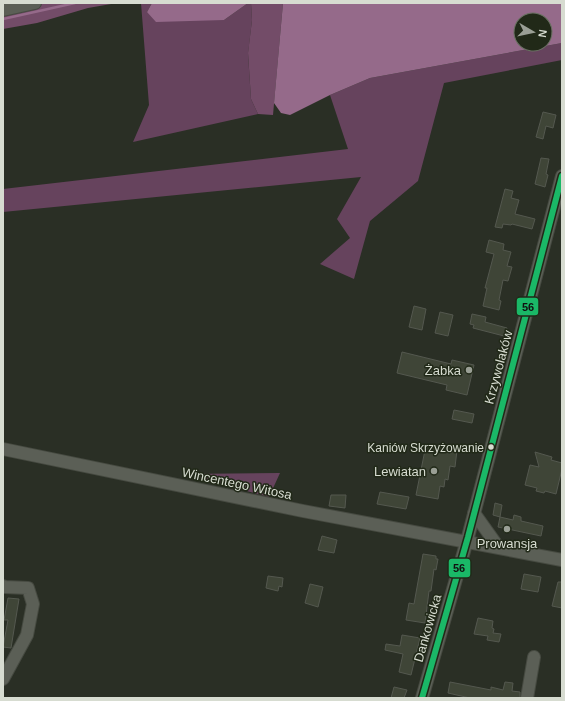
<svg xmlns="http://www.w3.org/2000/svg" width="565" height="701" font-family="Arial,sans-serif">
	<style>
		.green { fill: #66435d }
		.forest { fill: #734c68 }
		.water { fill: #956a8a; fill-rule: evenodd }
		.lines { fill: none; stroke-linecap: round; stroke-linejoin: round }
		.stream { stroke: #956a8a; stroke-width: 2.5 }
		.building { fill: #3f4537; stroke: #54584f }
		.minor-casing { stroke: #464a41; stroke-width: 14 }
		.minor { stroke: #5b5f56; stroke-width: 12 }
		.bus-1-casing { stroke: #212918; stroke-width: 9 }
		.bus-1 { stroke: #1ab867; stroke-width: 6 }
		.poi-dot { fill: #9a9f95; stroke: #212918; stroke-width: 1.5 }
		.bus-dot { fill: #d7dcd1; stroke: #212918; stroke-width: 1.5 }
		.labels { text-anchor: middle; stroke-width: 3; stroke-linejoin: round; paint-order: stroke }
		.bus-label { font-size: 12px; fill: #d7dcd1; stroke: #212918; text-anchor: end }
		.street-label { font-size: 13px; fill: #d7dcd1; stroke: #212918 }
		.poi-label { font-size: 13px; fill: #d7dcd1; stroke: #212918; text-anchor: end }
		.line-badge { stroke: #212918; stroke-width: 1.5 }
		.pale-badge-label { font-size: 11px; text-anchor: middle; font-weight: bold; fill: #111 }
	</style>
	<rect width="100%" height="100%" fill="#2a2f25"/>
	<!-- green -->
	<path class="green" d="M 141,3 L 152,3 L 147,12 L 224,20 L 248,3 L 251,3 L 252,20 L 248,54 L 251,99 L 258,114 L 133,142 L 149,105 Z
		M 562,43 L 562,60 L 444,83 L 418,181 L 370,221 L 354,279 L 320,264 L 350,238 L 337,219 L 361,177 L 3,212 L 3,189 L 348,149 L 330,95 L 370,78 Z
		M 280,473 L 269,497 L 184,474 Z"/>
	<!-- forest -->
	<path class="forest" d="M 41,3 L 117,3 L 88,8 L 37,23 L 3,29 L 3,13 L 36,5 Z
		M 251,3 L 283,3 L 273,115 L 258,114 L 251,99 L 248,53 L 252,20 Z"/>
	<!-- water -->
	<path class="water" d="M 152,3 L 248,3 L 224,20 L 156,22 L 147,12 Z
		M 283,3 L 562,3 L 562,43 L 370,78 L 330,95 L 290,115 L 281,113 L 274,103 ZM 521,20 L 545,20 L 545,44 L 521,44 Z"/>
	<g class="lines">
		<!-- stream -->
		<path class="stream" d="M 3,19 L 75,3"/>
	</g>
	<!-- building -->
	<path class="building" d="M 543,112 L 556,115 L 553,128 L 546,126 L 543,139 L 536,137 Z
		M 541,158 L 549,159 L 546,174 L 548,175 L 545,187 L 535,184 Z
		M 505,189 L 513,191 L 511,198 L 519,200 L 515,214 L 535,219 L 532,229 L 512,224 L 511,225 L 503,224 L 502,228 L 495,227 Z
		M 489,240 L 504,244 L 503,250 L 511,252 L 507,266 L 512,267 L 508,281 L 503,280 L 499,300 L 501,301 L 499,310 L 483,306 L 487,288 L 485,288 L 494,254 L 486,252 Z
		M 414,306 L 426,309 L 422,330 L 409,327 Z
		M 440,312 L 453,315 L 448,336 L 435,333 Z
		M 472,314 L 486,317 L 485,322 L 507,328 L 504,336 L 473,328 L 474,325 L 470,324 Z
		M 402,352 L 451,364 L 452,360 L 474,365 L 467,395 L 446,390 L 447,385 L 397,373 Z
		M 454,410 L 474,414 L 472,423 L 452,419 Z
		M 426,445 L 457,450 L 455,467 L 450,466 L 448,480 L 445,479 L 444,487 L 440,486 L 438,499 L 416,495 Z
		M 535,452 L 552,457 L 551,460 L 562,463 L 562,469 L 556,494 L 545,491 L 544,493 L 536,491 L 537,488 L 525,485 L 530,465 L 539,467 Z
		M 380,492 L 409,497 L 406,509 L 377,504 Z
		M 331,495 L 346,495 L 345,508 L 329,506 Z
		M 495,503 L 502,505 L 500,517 L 493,515 Z
		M 514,515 L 521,517 L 521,521 L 543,526 L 541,536 L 498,527 L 500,517 L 513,520 Z
		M 322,536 L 337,540 L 334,553 L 318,550 Z
		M 423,554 L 436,556 L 436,559 L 438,559 L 436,570 L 434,569 L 431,591 L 429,591 L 425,623 L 406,620 L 409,603 L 414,604 Z
		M 524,574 L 541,577 L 538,592 L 521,589 Z
		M 268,576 L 283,578 L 282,587 L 279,586 L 278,591 L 266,588 Z
		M 558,582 L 562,582 L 562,608 L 552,606 Z
		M 310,584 L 323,587 L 318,607 L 305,603 Z
		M 8,598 L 19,599 L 11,648 L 3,647 L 8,620 L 4,620 Z
		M 478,618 L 493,621 L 492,628 L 494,629 L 493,633 L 501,634 L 499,642 L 487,640 L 488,636 L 474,634 Z
		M 402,635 L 420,638 L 411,675 L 399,672 L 403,654 L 385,650 L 386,644 L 400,646 Z
		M 450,682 L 491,690 L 491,687 L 503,690 L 505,682 L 513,683 L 512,691 L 520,692 L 520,698 L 470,698 L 448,693 Z
		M 394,687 L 407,690 L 404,698 L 391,698 Z"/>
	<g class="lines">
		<defs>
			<path id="minor" d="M 3,10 L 35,3
				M 3,449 L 303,511 L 562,560
				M 474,513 L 499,548
				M 3,586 L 5,587 L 28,588 L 33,604 L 27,635 L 3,679
				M 422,698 L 468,537 L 562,176
				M 527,698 L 534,657"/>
		</defs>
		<!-- minor casing -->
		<use href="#minor" class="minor-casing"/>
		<!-- minor -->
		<use href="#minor" class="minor"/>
		<defs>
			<path id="bus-1" d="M 422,698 L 468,537 L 562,176"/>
		</defs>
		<!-- bus-1 casing -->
		<use href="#bus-1" class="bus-1-casing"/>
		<!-- bus-1 -->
		<use href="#bus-1" class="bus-1"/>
	</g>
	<!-- markers -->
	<g class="poi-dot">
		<circle cx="469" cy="370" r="4"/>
		<circle cx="434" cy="471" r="4"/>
		<circle cx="507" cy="529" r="4"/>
	</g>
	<circle class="bus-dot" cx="491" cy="447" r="3.5"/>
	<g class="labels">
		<!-- bus labels -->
		<g class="bus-label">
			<text x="484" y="452">Kaniów Skrzyżowanie</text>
		</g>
		<!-- street labels -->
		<g class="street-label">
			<text transform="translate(498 367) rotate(-75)" y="5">Krzywolaków</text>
			<text transform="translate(237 483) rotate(12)" y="5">Wincentego Witosa</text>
			<text transform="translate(427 628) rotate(-74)" y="5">Dankowicka</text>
		</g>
		<!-- poi labels -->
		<g class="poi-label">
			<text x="461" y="375">Żabka</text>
			<text x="426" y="476">Lewiatan</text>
			<text x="507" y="548" text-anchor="middle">Prowansja</text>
		</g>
	</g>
	<g class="line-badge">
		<rect x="516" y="297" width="23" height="19" rx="4" fill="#1ab867"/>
		<rect x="448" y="558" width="23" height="20" rx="4" fill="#1ab867"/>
	</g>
	<g class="pale-badge-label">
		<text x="528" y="311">56</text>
		<text x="459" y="572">56</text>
	</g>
	<!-- border -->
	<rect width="565" height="701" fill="none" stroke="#d7dcd1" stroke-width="8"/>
	<!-- north arrow -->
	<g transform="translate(533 32) rotate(99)"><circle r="19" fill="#212918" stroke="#6a7162"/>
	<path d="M0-3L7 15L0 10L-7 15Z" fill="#9a9f95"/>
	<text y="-6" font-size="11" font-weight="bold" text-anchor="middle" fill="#d7dcd1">N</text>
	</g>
</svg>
